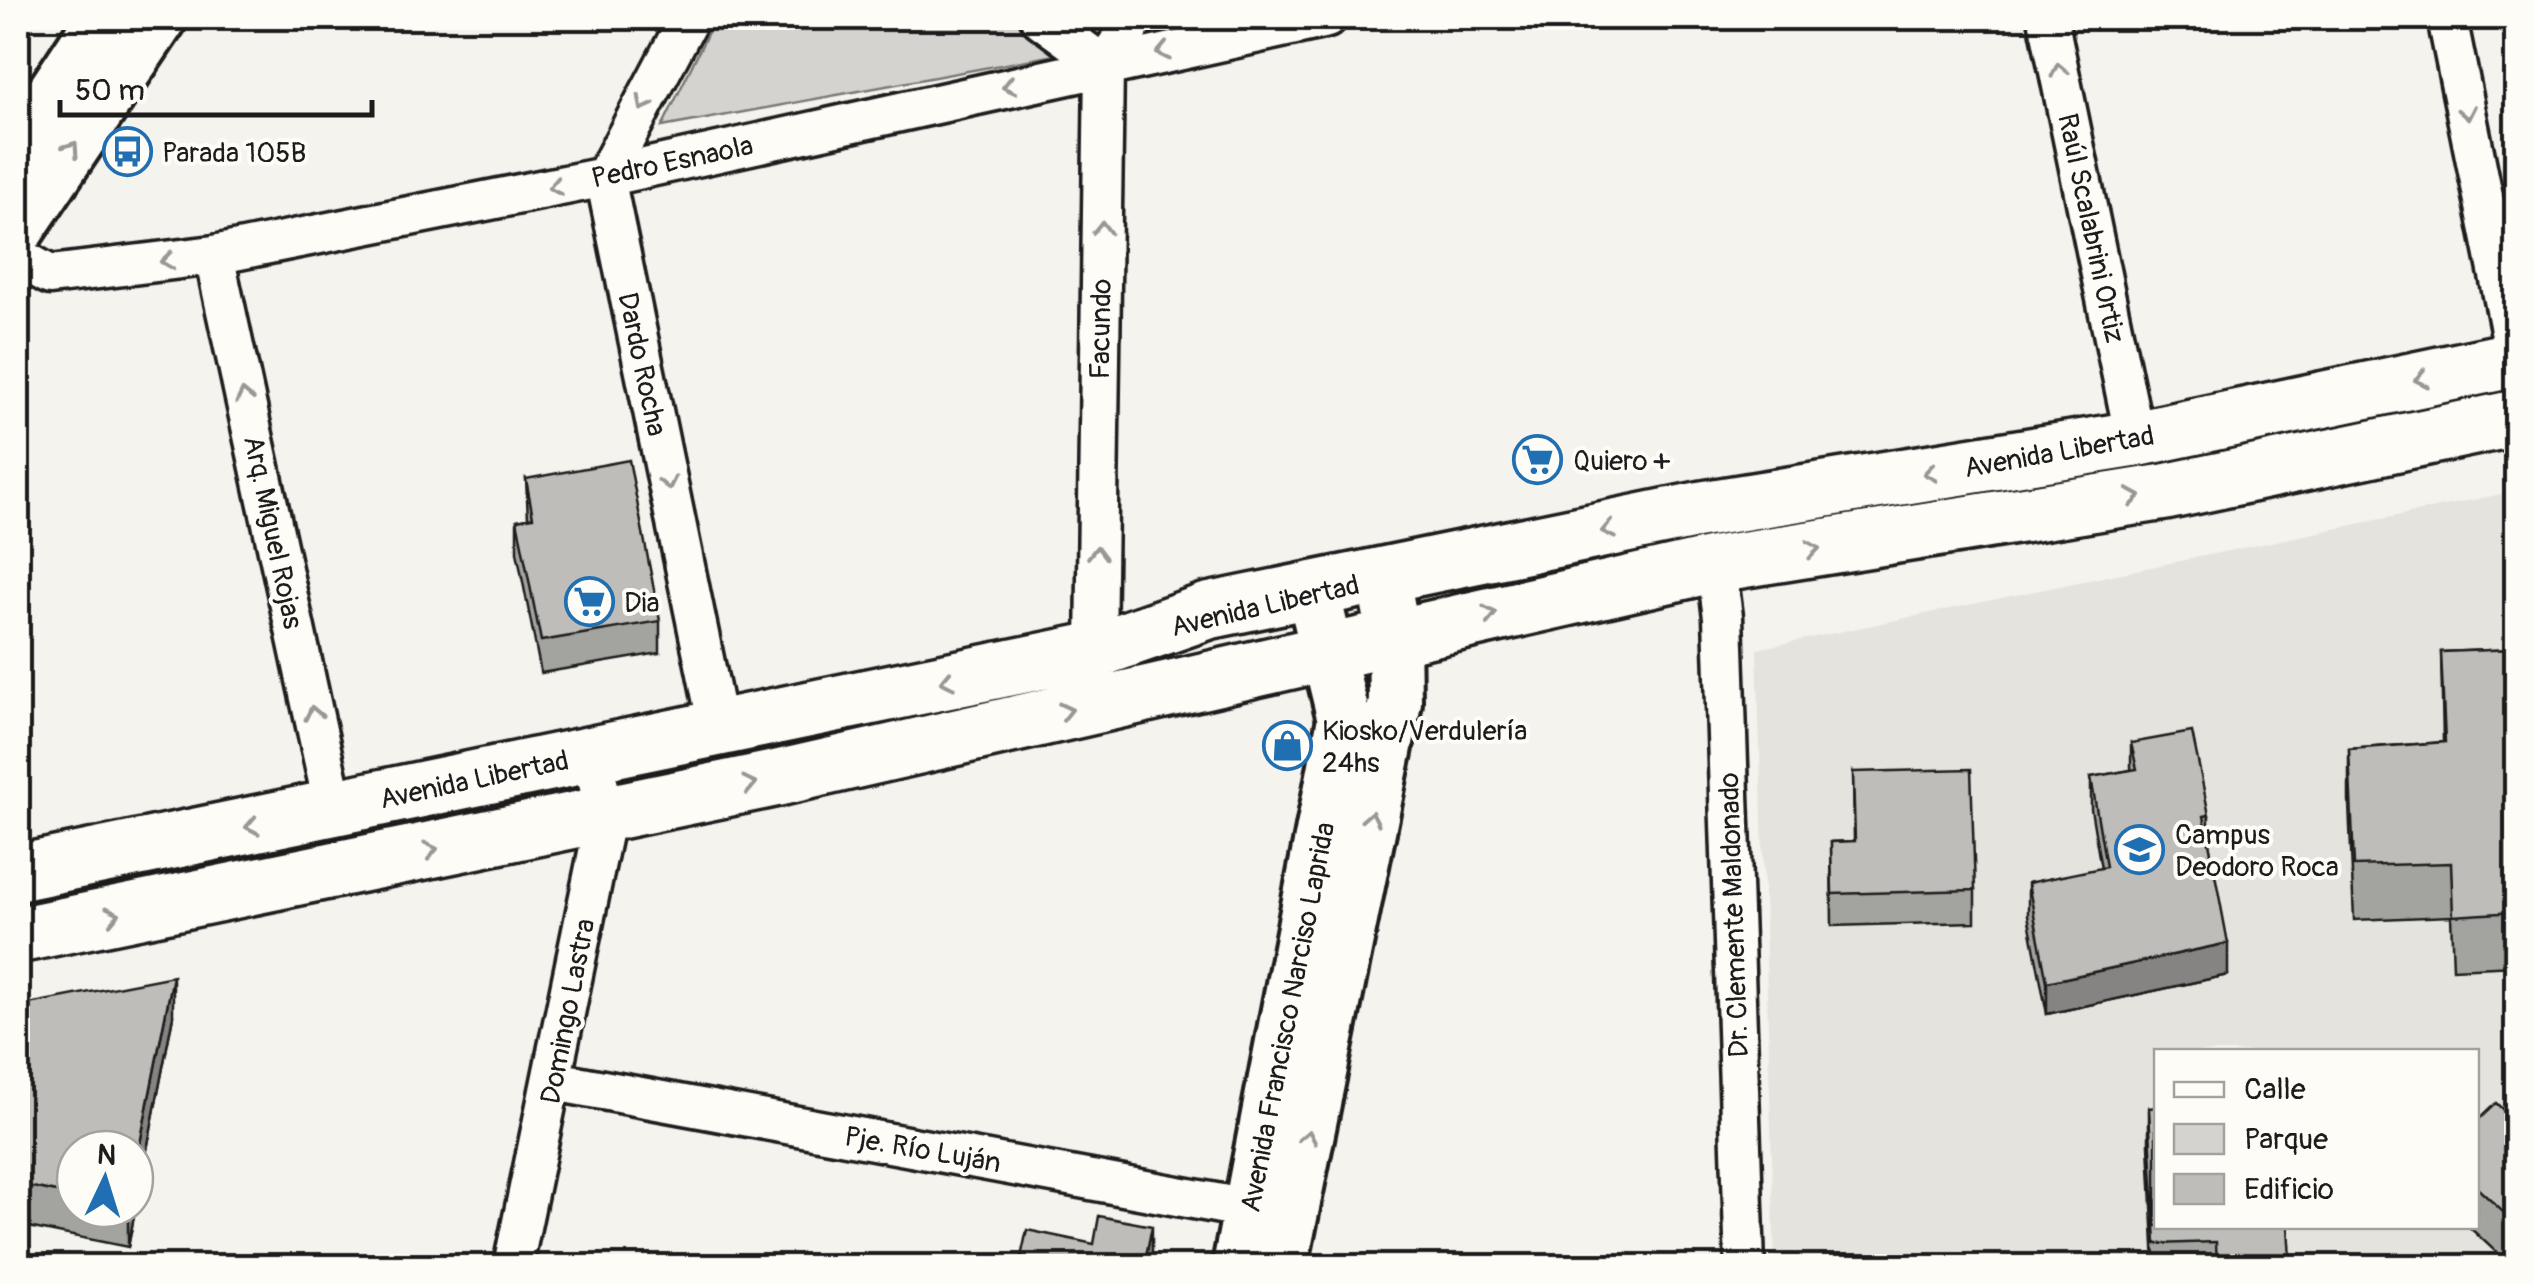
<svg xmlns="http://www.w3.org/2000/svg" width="2534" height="1284" font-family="Pangolin,sans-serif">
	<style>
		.built { fill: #e4e3de; fill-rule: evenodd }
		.green { fill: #d4d3cf; stroke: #787876; stroke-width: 2.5 }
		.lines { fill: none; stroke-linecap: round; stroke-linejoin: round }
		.minor-casing { stroke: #1c1c1c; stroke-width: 45 }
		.secondary-casing { stroke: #1c1c1c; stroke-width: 60 }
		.primary-casing { stroke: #1c1c1c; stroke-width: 62 }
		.minor { stroke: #fdfcf7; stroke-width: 38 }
		.secondary { stroke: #fdfcf7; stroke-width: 52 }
		.primary { stroke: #fdfcf7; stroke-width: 55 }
		.wall { fill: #a3a3a0; stroke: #1c1c1c; stroke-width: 2.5; fill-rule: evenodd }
		.shaded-wall { fill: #858482; stroke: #1c1c1c; stroke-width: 2.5 }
		.building { fill: #bebdba; stroke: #1c1c1c; stroke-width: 2.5 }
		.oneway { stroke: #989794 }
		.labels { text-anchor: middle; stroke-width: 8; stroke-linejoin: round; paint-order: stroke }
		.poi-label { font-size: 28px; fill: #1c1c1c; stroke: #fdfcf7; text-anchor: start }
		.street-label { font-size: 28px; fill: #1c1c1c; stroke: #fdfcf7 }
	</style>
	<rect width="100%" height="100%" fill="#f4f3ee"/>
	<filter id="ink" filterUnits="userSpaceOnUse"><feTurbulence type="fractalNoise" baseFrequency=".01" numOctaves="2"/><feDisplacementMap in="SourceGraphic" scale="20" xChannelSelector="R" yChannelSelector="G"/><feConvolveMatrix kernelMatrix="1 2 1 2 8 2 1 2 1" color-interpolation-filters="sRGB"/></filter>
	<g filter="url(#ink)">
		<!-- built -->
		<path class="built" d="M 2516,491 L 2516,1266 L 1775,1266 L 1757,649 ZM 2156,1052 L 2476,1052 L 2476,1226 L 2156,1226 Z"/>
		<!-- green -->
		<path class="green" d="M 715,18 L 1023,18 L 1071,52 L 662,127 Z"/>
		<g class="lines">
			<defs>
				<path id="minor" d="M 689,18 L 605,177 L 718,727
					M 1040,18 L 1104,65
					M 2048,18 L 2135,439
					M 2447,18 L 2516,359
					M 214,255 L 334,809
					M 18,257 L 50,275 L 214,255 L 605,177 L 1327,18
					M 1716,564 L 1723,617 L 1745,1266
					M 1096,650 L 1104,65 L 1136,18
					M 554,1081 L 1275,1214
					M 513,1266 L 606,814 L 591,755"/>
				<path id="secondary" d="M 18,147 L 103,18
					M 18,229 L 160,18
					M 1239,1266 L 1344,719 L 1313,592
					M 1281,1266 L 1395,702 L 1394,635 L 1383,578"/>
				<path id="primary" d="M 18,873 L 1096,650 L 1208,611 L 1703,509 L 2135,439 L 2516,359
					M 18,935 L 778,778 L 1716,564 L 2165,492 L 2516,418"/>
			</defs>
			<!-- minor casing -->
			<use href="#minor" class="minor-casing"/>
			<!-- secondary casing -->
			<use href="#secondary" class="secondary-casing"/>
			<!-- primary casing -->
			<use href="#primary" class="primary-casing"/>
			<!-- minor -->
			<use href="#minor" class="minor"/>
			<!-- secondary -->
			<use href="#secondary" class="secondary"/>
			<!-- primary -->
			<use href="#primary" class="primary"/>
		</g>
		<!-- wall -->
		<path class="wall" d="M 526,479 L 660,621 L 660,653 L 541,673 L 517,552 L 517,520 L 528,518 Z
			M 2516,649 L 2516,966 L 2453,969 L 2451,916 L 2354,920 L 2349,803 L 2349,749 L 2443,742 L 2441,652 Z
			M 2131,743 L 2209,815 L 2209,842 L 2228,975 L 2047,1014 L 2028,915 L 2028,883 L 2101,869 L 2091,809 L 2091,777 L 2131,770 Z
			M 1853,772 L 1975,890 L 1975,922 L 1832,926 L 1831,842 L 1854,841 Z
			M 18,1006 L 173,1016 L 128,1247 L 18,1225 ZM 75,1149 L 135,1209 L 75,1209 Z
			M 2149,1108 L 2290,1259 L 2313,1266 L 2155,1266 L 2149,1145 Z
			M 2476,1122 L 2516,1122 L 2516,1266 L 2511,1266 L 2468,1226 L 2476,1226 Z"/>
		<!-- shaded-wall -->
		<path class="shaded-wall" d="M 2228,943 L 2228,975 L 2047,1014 L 2047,982 Z
			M 173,976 L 173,1016 L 128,1247 L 128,1209 L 135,1209 L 135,1169 Z
			M 1152,1226 L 1152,1257 L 1150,1266 L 1144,1266 Z"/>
		<!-- building -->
		<path class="building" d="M 629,460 L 660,621 L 541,641 L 517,520 L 533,517 L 526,479 Z
			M 2516,649 L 2516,912 L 2453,916 L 2451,863 L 2354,866 L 2349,749 L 2445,742 L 2441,652 Z
			M 2192,732 L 2209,815 L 2204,816 L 2228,943 L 2047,982 L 2028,883 L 2106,867 L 2091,777 L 2137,769 L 2131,743 Z
			M 1971,769 L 1975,890 L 1832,894 L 1831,842 L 1855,841 L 1853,772 Z
			M 173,976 L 135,1169 L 135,1149 L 75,1149 L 75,1196 L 18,1184 L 18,1006 Z
			M 2496,1103 L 2516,1122 L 2516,1224 L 2476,1187 L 2476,1122 Z
			M 2156,1107 L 2156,1226 L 2288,1226 L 2290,1259 L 2313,1259 L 2313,1266 L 2217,1266 L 2216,1242 L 2156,1244 L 2149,1108 Z
			M 1099,1216 L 1152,1226 L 1144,1266 L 1019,1266 L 1027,1230 L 1094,1244 Z"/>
		<!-- one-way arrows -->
		<defs><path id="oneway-chevron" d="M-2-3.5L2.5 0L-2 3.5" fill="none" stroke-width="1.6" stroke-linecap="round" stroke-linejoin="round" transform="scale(2.5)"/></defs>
		<g class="oneway">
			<use href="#oneway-chevron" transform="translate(1163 52) rotate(168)"/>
			<use href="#oneway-chevron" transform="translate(2059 70) rotate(-102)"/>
			<use href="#oneway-chevron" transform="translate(1009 86) rotate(167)"/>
			<use href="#oneway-chevron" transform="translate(644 104) rotate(118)"/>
			<use href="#oneway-chevron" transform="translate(2467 113) rotate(79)"/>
			<use href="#oneway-chevron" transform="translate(72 148) rotate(-56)"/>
			<use href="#oneway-chevron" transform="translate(555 187) rotate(169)"/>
			<use href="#oneway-chevron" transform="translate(1102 228) rotate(-89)"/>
			<use href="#oneway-chevron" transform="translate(167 261) rotate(173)"/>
			<use href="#oneway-chevron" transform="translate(2421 379) rotate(168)"/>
			<use href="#oneway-chevron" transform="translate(244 396) rotate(-102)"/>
			<use href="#oneway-chevron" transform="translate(1930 473) rotate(171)"/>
			<use href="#oneway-chevron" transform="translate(668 483) rotate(78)"/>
			<use href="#oneway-chevron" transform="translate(2134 497) rotate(-9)"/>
			<use href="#oneway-chevron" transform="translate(1608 530) rotate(168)"/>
			<use href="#oneway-chevron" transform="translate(1813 549) rotate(-9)"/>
			<use href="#oneway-chevron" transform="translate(1097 553) rotate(-89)"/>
			<use href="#oneway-chevron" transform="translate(1490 614) rotate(-12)"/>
			<use href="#oneway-chevron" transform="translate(947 681) rotate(168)"/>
			<use href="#oneway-chevron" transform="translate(1066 711) rotate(-13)"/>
			<use href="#oneway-chevron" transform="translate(313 713) rotate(-102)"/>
			<use href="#oneway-chevron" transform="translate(750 784) rotate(-12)"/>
			<use href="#oneway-chevron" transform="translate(1371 818) rotate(-79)"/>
			<use href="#oneway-chevron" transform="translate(252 826) rotate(169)"/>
			<use href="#oneway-chevron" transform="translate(431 850) rotate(-12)"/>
			<use href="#oneway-chevron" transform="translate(113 915) rotate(-12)"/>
			<use href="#oneway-chevron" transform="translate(1308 1137) rotate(-79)"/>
		</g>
	</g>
	<!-- icons -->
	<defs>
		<symbol id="bus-ring" viewBox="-11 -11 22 22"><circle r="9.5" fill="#fdfcf7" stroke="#1f6fb2" stroke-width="1.5"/><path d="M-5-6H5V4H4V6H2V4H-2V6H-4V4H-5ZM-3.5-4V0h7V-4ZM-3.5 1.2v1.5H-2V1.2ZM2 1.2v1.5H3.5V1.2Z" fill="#1f6fb2"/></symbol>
		<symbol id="supermarket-ring" viewBox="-11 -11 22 22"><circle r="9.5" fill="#fdfcf7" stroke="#1f6fb2" stroke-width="1.5"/><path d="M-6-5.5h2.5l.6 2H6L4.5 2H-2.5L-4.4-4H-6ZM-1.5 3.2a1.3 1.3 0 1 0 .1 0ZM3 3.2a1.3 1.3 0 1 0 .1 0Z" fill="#1f6fb2"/></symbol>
		<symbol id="shop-ring" viewBox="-11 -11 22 22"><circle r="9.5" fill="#fdfcf7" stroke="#1f6fb2" stroke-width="1.5"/><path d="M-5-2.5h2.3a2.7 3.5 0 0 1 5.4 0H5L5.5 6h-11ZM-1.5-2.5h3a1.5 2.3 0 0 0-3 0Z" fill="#1f6fb2"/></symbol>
		<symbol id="university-ring" viewBox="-11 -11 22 22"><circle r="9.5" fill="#fdfcf7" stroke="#1f6fb2" stroke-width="1.5"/><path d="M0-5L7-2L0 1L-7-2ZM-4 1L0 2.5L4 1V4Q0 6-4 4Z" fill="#1f6fb2"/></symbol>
	</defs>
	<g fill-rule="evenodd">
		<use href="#bus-ring" x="100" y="124" width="55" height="55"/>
		<use href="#supermarket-ring" x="1510" y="432" width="55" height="55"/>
		<use href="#supermarket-ring" x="562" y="574" width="55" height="55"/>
		<use href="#shop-ring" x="1260" y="718" width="55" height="55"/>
		<use href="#university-ring" x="2112" y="822" width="55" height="55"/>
	</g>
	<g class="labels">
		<!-- poi labels -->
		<g class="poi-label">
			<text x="162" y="162">Parada 105B</text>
			<text x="1573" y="470">Quiero +</text>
			<text x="624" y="612">Dia</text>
			<text x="1322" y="740">Kiosko/Verdulería<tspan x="1322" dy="32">24hs</tspan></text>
			<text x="2175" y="844">Campus<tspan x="2175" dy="32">Deodoro Roca</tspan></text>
		</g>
		<!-- street labels -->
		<g class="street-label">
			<text transform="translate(672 161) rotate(-12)" y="10">Pedro Esnaola</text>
			<text transform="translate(2092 228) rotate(78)" y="10">Raúl Scalabrini Ortiz</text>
			<text transform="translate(1100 329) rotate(-89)" y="10">Facundo</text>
			<text transform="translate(643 364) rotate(78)" y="10">Dardo Rocha</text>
			<text transform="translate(2059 451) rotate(-10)" y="10">Avenida Libertad</text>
			<text transform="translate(274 532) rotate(78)" y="10">Arq. Miguel Rojas</text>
			<text transform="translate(1265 605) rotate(-13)" y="10">Avenida Libertad</text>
			<text transform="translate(474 779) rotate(-12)" y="10">Avenida Libertad</text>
			<text transform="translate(1733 915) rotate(-92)" y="10">Dr. Clemente Maldonado</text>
			<text transform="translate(567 1011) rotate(-79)" y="10">Domingo Lastra</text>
			<text transform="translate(1287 1017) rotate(-79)" y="10">Avenida Francisco Narciso Laprida</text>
			<text transform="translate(923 1149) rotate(10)" y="10">Pje. Río Luján</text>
		</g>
	</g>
	<!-- margin -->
	<rect width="2534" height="1284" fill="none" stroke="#fdfcf7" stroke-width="60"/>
	<rect x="30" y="30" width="2474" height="1224" fill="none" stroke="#1c1c1c" stroke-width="4" filter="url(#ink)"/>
	<!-- legend -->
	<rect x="2154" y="1049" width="325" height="180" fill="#fdfcf7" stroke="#a3a29f" stroke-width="2.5"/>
	<rect x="2174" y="1082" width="50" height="15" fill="#fdfcf7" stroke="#a3a29f" stroke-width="2.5"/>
	<text x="2244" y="1099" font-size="30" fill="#1c1c1c">Calle</text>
	<rect x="2174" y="1124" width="50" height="30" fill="#d4d3cf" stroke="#a3a29f" stroke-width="2.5"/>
	<text x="2244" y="1149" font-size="30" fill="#1c1c1c">Parque</text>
	<rect x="2174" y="1174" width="50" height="30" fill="#bebdba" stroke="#a3a29f" stroke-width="2.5"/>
	<text x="2244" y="1199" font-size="30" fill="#1c1c1c">Edificio</text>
	<!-- north arrow -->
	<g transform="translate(105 1179) rotate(4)"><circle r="48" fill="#fdfcf7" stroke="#a3a29f" stroke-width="2.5"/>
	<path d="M0-8L18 38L0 25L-18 38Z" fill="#1f6fb2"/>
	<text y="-15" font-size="28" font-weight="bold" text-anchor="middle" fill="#1c1c1c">N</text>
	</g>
	<!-- scale -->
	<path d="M60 100v15h312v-15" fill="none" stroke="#1c1c1c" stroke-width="5"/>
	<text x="75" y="100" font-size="30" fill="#1c1c1c" stroke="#fdfcf7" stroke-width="8" paint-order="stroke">50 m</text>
</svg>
